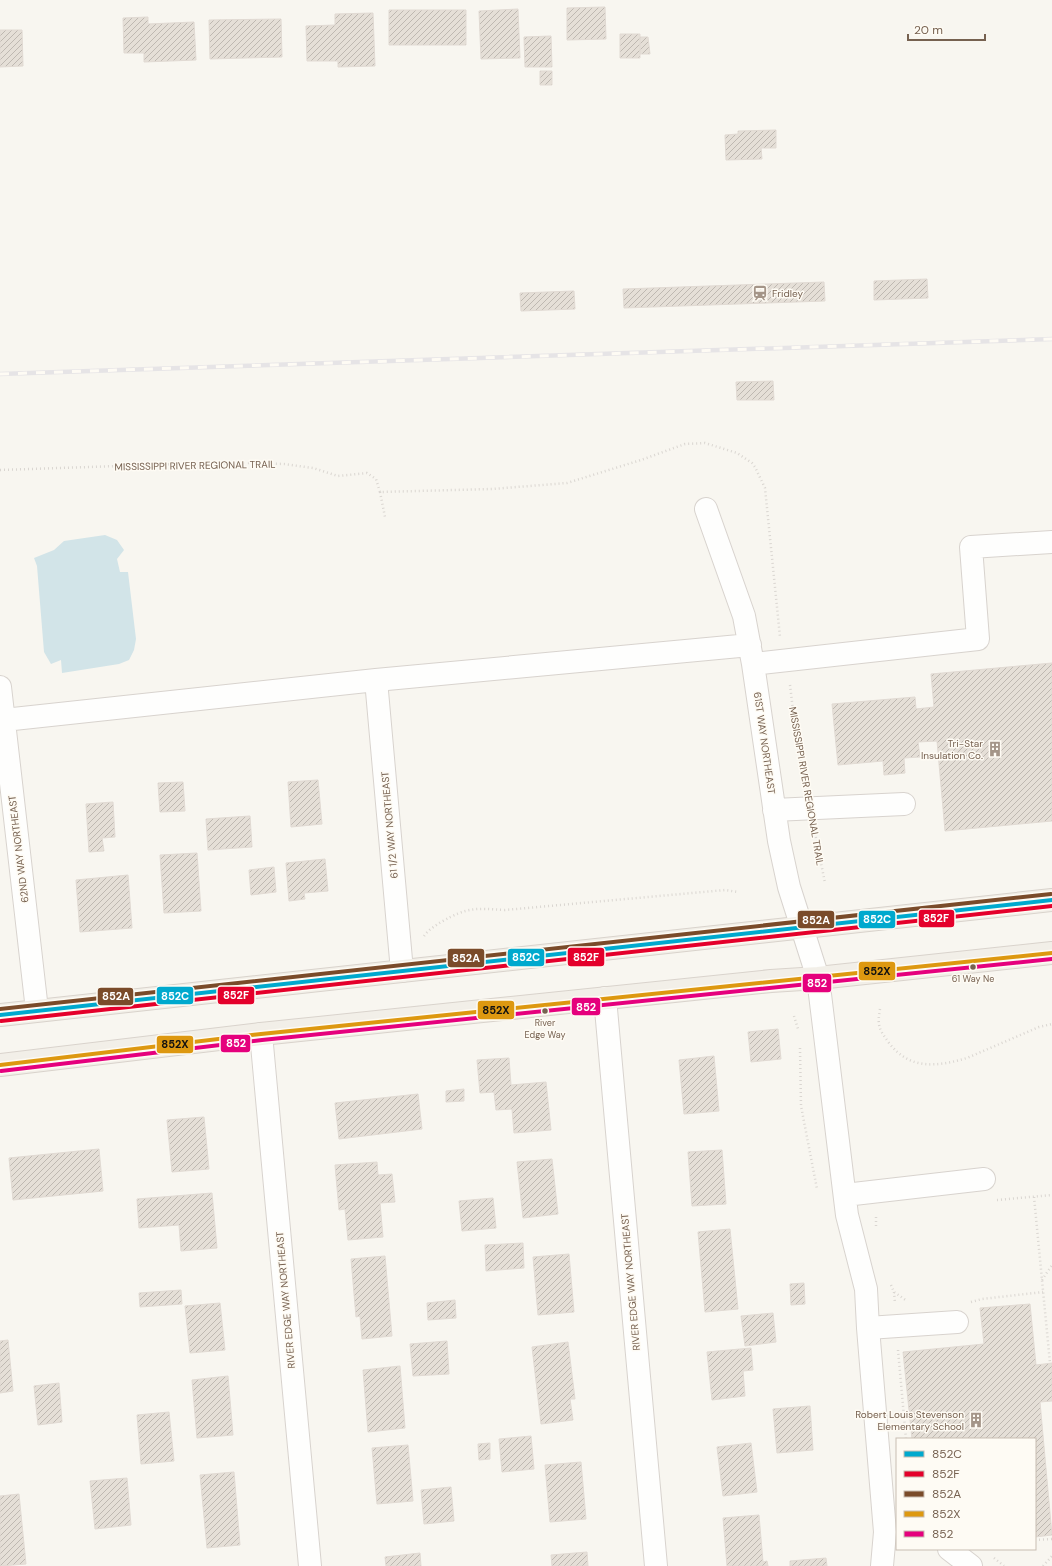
<svg xmlns="http://www.w3.org/2000/svg" width="1052" height="1566" font-family="'DM Sans',sans-serif">
	<style>
		.water { fill: #d2e4e8 }
		.building { fill: url(#building-hatch); stroke: #e1dad3 }
		.lines { fill: none; stroke-linecap: round; stroke-linejoin: round }
		.minor-casing { stroke: #d8d3ce; stroke-width: 24 }
		.major-casing { stroke: #d9d3cc; stroke-width: 24 }
		.path { stroke: #dad6d1; stroke-width: 2.5; stroke-dasharray: 1 3; stroke-linecap: butt }
		.minor { stroke: #fefefd; stroke-width: 22 }
		.major { stroke: #f2efe8; stroke-width: 22 }
		.rail-casing { stroke: #e6e4e6; stroke-width: 4.5 }
		.rail { stroke: #fefbf4; stroke-width: 3; stroke-dasharray: 9; stroke-linecap: butt }
		.bus-1-casing { stroke: #fefbf4; stroke-width: 7 }
		.bus-2-casing { stroke: #fefbf4; stroke-width: 7 }
		.bus-3-casing { stroke: #fefbf4; stroke-width: 7 }
		.bus-4-casing { stroke: #fefbf4; stroke-width: 7 }
		.bus-5-casing { stroke: #fefbf4; stroke-width: 7 }
		.bus-1 { stroke: #00a9ce; stroke-width: 4 }
		.bus-2 { stroke: #e4002b; stroke-width: 4 }
		.bus-3 { stroke: #7a4b2a; stroke-width: 4 }
		.bus-4 { stroke: #dd9810; stroke-width: 4 }
		.bus-5 { stroke: #e5007d; stroke-width: 4 }
		.bus-dot { fill: #766150; stroke: #fefbf4; stroke-width: 1.5 }
		.labels { text-anchor: middle; stroke-width: 3; stroke-linejoin: round; paint-order: stroke }
		.bus-label { font-size: 9px; fill: #766150; stroke: #fefbf4 }
		.poi-label { font-size: 10px; fill: #766150; stroke: #fefbf4; text-anchor: end }
		.street-label { font-size: 10px; fill: #766150; stroke: #fefbf4 }
		.line-badge { stroke: #fefbf4; stroke-width: 1.5 }
		.badge-label { font-size: 11px; text-anchor: middle; font-weight: bold; fill: #fff }
		.pale-badge-label { font-size: 11px; text-anchor: middle; font-weight: bold; fill: #111 }
	</style>
	<defs>
		<pattern id="building-hatch" width="6" height="6" patternUnits="userSpaceOnUse"><rect width="6" height="6" fill="#e5dfd7"/><path d="M-1 1l2-2M0 6l6-6M5 7l2-2" fill="none" stroke="#beb8b1"/></pattern>
	</defs>
	<rect width="100%" height="100%" fill="#f8f6f0"/>
	<!-- water -->
	<path class="water" d="M 105,535 L 117,540 L 124,550 L 117,559 L 120,572 L 128,572 L 136,639 L 134,650 L 129,660 L 119,664 L 62,673 L 61,660 L 51,664 L 44,652 L 37,566 L 34,558 L 54,550 L 64,541 Z"/>
	<!-- building -->
	<path class="building" d="M 605,7 L 606,39 L 567,40 L 567,8 Z
		M 518,9 L 520,58 L 481,59 L 479,11 Z
		M 389,10 L 466,10 L 466,45 L 389,45 Z
		M 373,13 L 375,66 L 338,67 L 338,61 L 307,61 L 306,26 L 335,25 L 335,14 Z
		M 148,17 L 148,24 L 194,22 L 196,60 L 144,62 L 144,53 L 124,53 L 123,18 Z
		M 281,19 L 282,57 L 210,59 L 209,20 Z
		M 0,30 L 22,30 L 23,66 L 0,67 Z
		M 620,34 L 640,34 L 640,58 L 620,58 Z
		M 551,36 L 552,67 L 525,67 L 524,37 Z
		M 640,37 L 648,37 L 650,54 L 640,54 Z
		M 540,71 L 552,71 L 552,85 L 540,85 Z
		M 776,130 L 776,148 L 761,148 L 762,159 L 726,160 L 725,135 L 738,134 L 738,131 Z
		M 927,279 L 928,298 L 874,300 L 874,281 Z
		M 824,282 L 825,301 L 624,308 L 623,289 Z
		M 574,291 L 575,309 L 521,311 L 520,293 Z
		M 773,381 L 774,400 L 737,400 L 736,382 Z
		M 1052,663 L 1052,821 L 945,831 L 937,741 L 918,742 L 920,757 L 904,758 L 905,773 L 884,775 L 883,761 L 838,765 L 832,704 L 915,697 L 916,709 L 934,707 L 931,674 Z
		M 318,780 L 322,824 L 291,827 L 288,782 Z
		M 183,782 L 185,811 L 160,812 L 158,783 Z
		M 113,802 L 115,837 L 102,838 L 104,851 L 89,852 L 86,804 Z
		M 250,816 L 252,847 L 208,850 L 206,819 Z
		M 197,853 L 201,911 L 164,913 L 160,855 Z
		M 325,859 L 328,891 L 304,893 L 305,899 L 289,901 L 286,863 Z
		M 274,867 L 276,892 L 251,895 L 249,870 Z
		M 128,875 L 132,928 L 80,932 L 76,880 Z
		M 778,1029 L 781,1059 L 751,1062 L 748,1032 Z
		M 714,1056 L 719,1111 L 684,1114 L 679,1060 Z
		M 509,1058 L 511,1085 L 546,1082 L 551,1130 L 514,1133 L 512,1109 L 496,1110 L 494,1092 L 480,1093 L 477,1060 Z
		M 464,1089 L 464,1101 L 446,1102 L 446,1091 Z
		M 418,1094 L 422,1129 L 339,1139 L 335,1103 Z
		M 204,1117 L 209,1169 L 172,1172 L 167,1120 Z
		M 99,1149 L 103,1191 L 13,1200 L 9,1158 Z
		M 722,1150 L 726,1204 L 692,1206 L 688,1152 Z
		M 552,1159 L 558,1214 L 523,1218 L 517,1162 Z
		M 377,1162 L 378,1175 L 392,1174 L 395,1202 L 380,1203 L 383,1237 L 348,1240 L 345,1209 L 339,1210 L 335,1165 Z
		M 212,1193 L 217,1248 L 181,1251 L 179,1225 L 139,1228 L 137,1199 Z
		M 493,1198 L 496,1228 L 462,1231 L 459,1201 Z
		M 730,1229 L 738,1309 L 705,1312 L 698,1232 Z
		M 523,1243 L 524,1268 L 486,1271 L 485,1245 Z
		M 569,1254 L 574,1312 L 538,1315 L 533,1257 Z
		M 385,1256 L 392,1336 L 362,1339 L 360,1316 L 356,1317 L 351,1259 Z
		M 804,1283 L 805,1304 L 791,1305 L 790,1284 Z
		M 181,1290 L 182,1304 L 140,1307 L 139,1293 Z
		M 455,1300 L 456,1318 L 428,1320 L 427,1303 Z
		M 220,1303 L 225,1350 L 190,1353 L 185,1306 Z
		M 1030,1304 L 1036,1365 L 1052,1363 L 1052,1401 L 1040,1402 L 1052,1535 L 1035,1537 L 1035,1439 L 912,1439 L 903,1352 L 984,1344 L 980,1308 Z
		M 773,1313 L 776,1342 L 745,1346 L 741,1316 Z
		M 8,1340 L 13,1391 L 0,1393 L 0,1341 Z
		M 447,1341 L 449,1374 L 413,1376 L 410,1344 Z
		M 568,1342 L 575,1399 L 570,1399 L 573,1420 L 541,1424 L 532,1347 Z
		M 751,1348 L 753,1370 L 743,1371 L 745,1396 L 712,1400 L 707,1352 Z
		M 400,1366 L 405,1428 L 368,1432 L 363,1370 Z
		M 228,1376 L 233,1435 L 197,1438 L 192,1380 Z
		M 59,1383 L 62,1422 L 38,1425 L 34,1386 Z
		M 810,1406 L 813,1450 L 777,1453 L 773,1409 Z
		M 169,1412 L 174,1461 L 141,1464 L 137,1415 Z
		M 531,1436 L 534,1469 L 502,1472 L 499,1439 Z
		M 490,1443 L 490,1459 L 479,1460 L 478,1444 Z
		M 751,1443 L 757,1492 L 723,1496 L 717,1447 Z
		M 408,1445 L 413,1501 L 377,1504 L 372,1448 Z
		M 581,1462 L 586,1519 L 550,1522 L 545,1465 Z
		M 234,1472 L 240,1545 L 207,1548 L 200,1475 Z
		M 127,1478 L 131,1525 L 95,1529 L 90,1481 Z
		M 451,1487 L 454,1521 L 424,1524 L 421,1490 Z
		M 19,1494 L 26,1564 L 0,1566 L 0,1496 Z
		M 759,1515 L 763,1562 L 767,1561 L 768,1566 L 727,1566 L 723,1518 Z
		M 587,1552 L 588,1566 L 552,1566 L 551,1555 Z
		M 420,1553 L 421,1566 L 386,1566 L 385,1557 Z
		M 826,1558 L 827,1566 L 790,1566 L 790,1561 Z"/>
	<g class="lines">
		<defs>
			<path id="minor" d="M 706,509 L 744,616 L 753,664 L 779,841 L 789,887 L 818,978 L 847,1215 L 866,1289 L 868,1328 L 957,1322
				M 753,664 L 978,639 L 971,547 L 1052,542
				M 376,680 L 402,971
				M 0,687 L 37,1010
				M 4,720 L 376,680 L 750,645
				M 774,810 L 904,804
				M 605,998 L 656,1566
				M 261,1034 L 310,1566
				M 845,1195 L 984,1179
				M 868,1328 L 885,1532 L 882,1566
				M 949,1549 L 971,1566"/>
			<path id="major" d="M 0,1015 L 1052,900
				M 0,1065 L 261,1034 L 771,981 L 818,978 L 1052,953"/>
		</defs>
		<!-- minor casing -->
		<use href="#minor" class="minor-casing"/>
		<!-- major casing -->
		<use href="#major" class="major-casing"/>
		<!-- path -->
		<path class="path" d="M 0,470 L 208,463 L 257,463 L 284,464 L 313,468 L 338,476 L 367,473 L 376,479 L 380,492 L 492,489 L 567,483 L 641,460 L 685,444 L 705,443 L 737,453 L 752,463 L 755,467 L 765,488 L 780,637
			M 380,492 L 385,517
			M 790,685 L 795,727 L 805,785
			M 815,833 L 825,883
			M 424,936 C 428,930 435,926 441,922 C 468,907 475,908 505,910 L 725,890 L 738,892
			M 880,1009 C 877,1026 879,1029 889,1043 C 910,1070 936,1067 967,1058 L 1039,1027 L 1052,1024
			M 794,1016 L 798,1029
			M 800,1048 L 801,1106 L 817,1189
			M 1034,1197 L 1050,1363
			M 997,1200 L 1052,1195
			M 876,1226 L 876,1215
			M 1042,1280 L 1052,1265
			M 891,1285 L 894,1292 L 907,1301
			M 894,1292 L 895,1303
			M 971,1302 L 982,1299 L 1043,1292
			M 898,1350 L 906,1439
			M 1035,1540 L 1052,1539
			M 994,1558 L 1004,1566
			M 1043,1566 L 1052,1556"/>
		<!-- minor -->
		<use href="#minor" class="minor"/>
		<!-- major -->
		<use href="#major" class="major"/>
		<defs>
			<path id="rail" d="M 0,374 L 1052,339"/>
		</defs>
		<!-- rail casing -->
		<use href="#rail" class="rail-casing"/>
		<!-- rail -->
		<use href="#rail" class="rail"/>
		<defs>
			<path id="bus-1" d="M 0,1015 L 1052,900"/>
			<path id="bus-2" d="M 1,1021 L 1052,906"/>
			<path id="bus-3" d="M 0,1009 L 1051,894"/>
			<path id="bus-4" d="M 0,1065 L 261,1034 L 1052,953"/>
			<path id="bus-5" d="M 1,1071 L 262,1040 L 1052,959"/>
		</defs>
		<!-- bus-1 casing -->
		<use href="#bus-1" class="bus-1-casing"/>
		<!-- bus-2 casing -->
		<use href="#bus-2" class="bus-2-casing"/>
		<!-- bus-3 casing -->
		<use href="#bus-3" class="bus-3-casing"/>
		<!-- bus-4 casing -->
		<use href="#bus-4" class="bus-4-casing"/>
		<!-- bus-5 casing -->
		<use href="#bus-5" class="bus-5-casing"/>
		<!-- bus-1 -->
		<use href="#bus-1" class="bus-1"/>
		<!-- bus-2 -->
		<use href="#bus-2" class="bus-2"/>
		<!-- bus-3 -->
		<use href="#bus-3" class="bus-3"/>
		<!-- bus-4 -->
		<use href="#bus-4" class="bus-4"/>
		<!-- bus-5 -->
		<use href="#bus-5" class="bus-5"/>
	</g>
	<!-- icons -->
	<defs>
		<symbol id="station-bare" viewBox="-9 -9 18 18"><path d="M-3-6H3Q5-6 5-4V2Q5 4 3 4L4.5 6H3L1.5 4h-3L-3 6H-4.5L-3 4Q-5 4-5 2V-4Q-5-6-3-6ZM-3.5-4v3h7v-3ZM-3.5 1v1.5H-2V1ZM2 1v1.5H3.5V1Z" fill="#a49588" stroke="#fefbf4" stroke-width="2.5" paint-order="stroke"/></symbol>
		<symbol id="building-bare" viewBox="-9 -9 18 18"><path d="M-4-6H4V6H1V3H-1V6H-4ZM-2.5-4.3h1.7v1.8h-1.7ZM.8-4.3h1.7v1.8H.8ZM-2.5-1h1.7V.8h-1.7ZM.8-1h1.7V.8H.8Z" fill="#a49588" stroke="#fefbf4" stroke-width="2.5" paint-order="stroke"/></symbol>
	</defs>
	<g fill-rule="evenodd">
		<use href="#station-bare" x="749" y="282" width="22" height="22"/>
		<use href="#building-bare" x="984" y="738" width="22" height="22"/>
		<use href="#building-bare" x="965" y="1409" width="22" height="22"/>
	</g>
	<!-- markers -->
	<g class="bus-dot">
		<circle cx="973" cy="967" r="3.5"/>
		<circle cx="545" cy="1011" r="3.5"/>
	</g>
	<g class="labels">
		<!-- bus labels -->
		<g class="bus-label">
			<text x="973" y="982">61 Way Ne</text>
			<text x="545" y="1026">River<tspan x="545" dy="12">Edge Way</tspan></text>
		</g>
		<!-- poi labels -->
		<g class="poi-label">
			<text x="772" y="297" text-anchor="start">Fridley</text>
			<text x="983" y="747">Tri-Star<tspan x="983" dy="12">Insulation Co.</tspan></text>
			<text x="964" y="1418">Robert Louis Stevenson<tspan x="964" dy="12">Elementary School</tspan></text>
		</g>
		<!-- street labels -->
		<g class="street-label">
			<text transform="translate(195 465) rotate(-1)" y="4">MISSISSIPPI RIVER REGIONAL TRAIL</text>
			<text transform="translate(765 743) rotate(82)" y="4">61ST WAY NORTHEAST</text>
			<text transform="translate(807 786) rotate(80)" y="4">MISSISSIPPI RIVER REGIONAL TRAIL</text>
			<text transform="translate(389 825) rotate(-95)" y="4">61 1/2 WAY NORTHEAST</text>
			<text transform="translate(18 849) rotate(-97)" y="4">62ND WAY NORTHEAST</text>
			<text transform="translate(630 1282) rotate(-95)" y="4">RIVER EDGE WAY NORTHEAST</text>
			<text transform="translate(285 1300) rotate(-95)" y="4">RIVER EDGE WAY NORTHEAST</text>
		</g>
	</g>
	<g class="line-badge">
		<rect x="918" y="909" width="37" height="19" rx="4" fill="#e4002b"/>
		<rect x="858" y="910" width="38" height="19" rx="4" fill="#00a9ce"/>
		<rect x="797" y="910" width="38" height="19" rx="4" fill="#7a4b2a"/>
		<rect x="567" y="947" width="38" height="20" rx="4" fill="#e4002b"/>
		<rect x="507" y="948" width="38" height="19" rx="4" fill="#00a9ce"/>
		<rect x="447" y="948" width="38" height="20" rx="4" fill="#7a4b2a"/>
		<rect x="858" y="961" width="38" height="20" rx="4" fill="#dd9810"/>
		<rect x="802" y="973" width="30" height="20" rx="4" fill="#e5007d"/>
		<rect x="217" y="986" width="38" height="19" rx="4" fill="#e4002b"/>
		<rect x="156" y="986" width="38" height="19" rx="4" fill="#00a9ce"/>
		<rect x="97" y="987" width="37" height="19" rx="4" fill="#7a4b2a"/>
		<rect x="571" y="997" width="30" height="19" rx="4" fill="#e5007d"/>
		<rect x="477" y="1000" width="38" height="20" rx="4" fill="#dd9810"/>
		<rect x="220" y="1034" width="31" height="19" rx="4" fill="#e5007d"/>
		<rect x="156" y="1035" width="38" height="19" rx="4" fill="#dd9810"/>
	</g>
	<g class="badge-label">
		<text x="936" y="922">852F</text>
		<text x="877" y="923">852C</text>
		<text x="816" y="924">852A</text>
		<text x="586" y="961">852F</text>
		<text x="526" y="961">852C</text>
		<text x="466" y="962">852A</text>
		<text x="817" y="987">852</text>
		<text x="236" y="999">852F</text>
		<text x="175" y="1000">852C</text>
		<text x="116" y="1000">852A</text>
		<text x="586" y="1011">852</text>
		<text x="236" y="1047">852</text>
	</g>
	<g class="pale-badge-label">
		<text x="877" y="975">852X</text>
		<text x="496" y="1014">852X</text>
		<text x="175" y="1048">852X</text>
	</g>
	<!-- legend -->
	<rect x="896" y="1438" width="140" height="112" fill="#fefbf4" stroke="#c8bdb2"/>
	<rect x="904" y="1451" width="20" height="6" fill="#00a9ce" stroke="#c8bdb2"/>
	<text x="932" y="1458" font-size="12" fill="#766150">852C</text>
	<rect x="904" y="1471" width="20" height="6" fill="#e4002b" stroke="#c8bdb2"/>
	<text x="932" y="1478" font-size="12" fill="#766150">852F</text>
	<rect x="904" y="1491" width="20" height="6" fill="#7a4b2a" stroke="#c8bdb2"/>
	<text x="932" y="1498" font-size="12" fill="#766150">852A</text>
	<rect x="904" y="1511" width="20" height="6" fill="#dd9810" stroke="#c8bdb2"/>
	<text x="932" y="1518" font-size="12" fill="#766150">852X</text>
	<rect x="904" y="1531" width="20" height="6" fill="#e5007d" stroke="#c8bdb2"/>
	<text x="932" y="1538" font-size="12" fill="#766150">852</text>
	<!-- scale -->
	<path d="M908 34v6h77v-6" fill="none" stroke="#766150" stroke-width="2"/>
	<text x="914" y="34" font-size="12" fill="#766150" stroke="#fefbf4" stroke-width="3" paint-order="stroke">20 m</text>
</svg>
